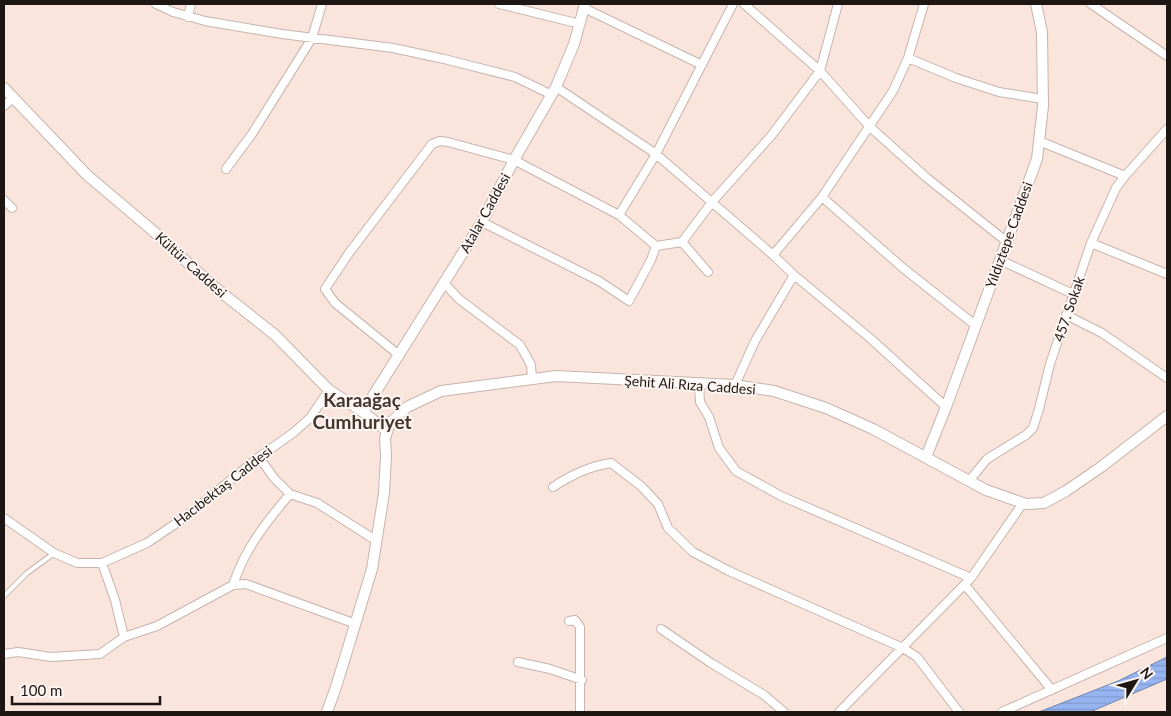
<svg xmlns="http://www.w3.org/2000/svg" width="1171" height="716" font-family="Lato,sans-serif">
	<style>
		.water { fill: url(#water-rules); stroke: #7185ae }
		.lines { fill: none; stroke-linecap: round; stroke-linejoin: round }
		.service-casing { stroke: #c8b4ac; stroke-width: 6 }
		.minor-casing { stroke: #c8b4ac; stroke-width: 10 }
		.tertiary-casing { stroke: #c8b4ac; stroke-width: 12 }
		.service { stroke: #fff; stroke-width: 4 }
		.minor { stroke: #fff; stroke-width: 8 }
		.tertiary { stroke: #fff; stroke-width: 10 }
		.labels { text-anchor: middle; stroke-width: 4; stroke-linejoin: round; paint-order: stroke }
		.street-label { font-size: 14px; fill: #1d1613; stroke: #fdf5f2 }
		.district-label { font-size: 19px; font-weight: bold; fill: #44352e; stroke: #fdf5f2 }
	</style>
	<defs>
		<pattern id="water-rules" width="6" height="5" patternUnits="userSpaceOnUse" patternTransform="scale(1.25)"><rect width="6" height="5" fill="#95b4f1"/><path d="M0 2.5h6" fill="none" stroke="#809ace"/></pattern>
	</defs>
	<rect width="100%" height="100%" fill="#f9e5dc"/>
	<!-- water -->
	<path class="water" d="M 1167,657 L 1167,679 L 1090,712 L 1039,712 L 1118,681 Z"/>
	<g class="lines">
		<defs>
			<path id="service" d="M 4,596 L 27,573 L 53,554"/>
			<path id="minor" d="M 156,4 L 173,12 L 205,21 L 282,34 L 393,48 L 444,59 L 515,77 L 552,95
				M 499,4 L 580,24
				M 744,4 L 820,71 L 870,127 L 927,178 L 1007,242
				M 1091,4 L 1167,56
				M 584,8 L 702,65
				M 188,17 L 191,4
				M 908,58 L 956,78 L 999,92 L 1043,99
				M 556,87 L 656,154 L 773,255 L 794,275 L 871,339 L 946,407
				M 4,106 L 14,97
				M 1039,141 L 1125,176
				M 226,169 L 252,134 L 312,38 L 322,4
				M 822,197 L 903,268 L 975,325
				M 4,200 L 12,208
				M 619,215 L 656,154 L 733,4
				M 682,242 L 708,272
				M 1091,243 L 1167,274
				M 656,246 L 682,242 L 712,202 L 771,136 L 820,71 L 838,4
				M 773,255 L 822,197 L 893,91 L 908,58 L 924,4
				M 1000,260 L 1073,294
				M 444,283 L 459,299 L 520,345 L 531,365 L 532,379
				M 1066,315 L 1102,333 L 1167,378
				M 399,355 L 335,303 L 325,289 L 349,253 L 432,144 L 440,141 L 448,142 L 514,160 L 619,215 L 656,246 L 651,260 L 629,301 L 599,281 L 482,222
				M 699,383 L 700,402 L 709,417 L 719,448 L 736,471 L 781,496 L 971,578
				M 735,385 L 755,341 L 794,275
				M 259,457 L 274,478 L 290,494 L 317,503 L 377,541
				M 969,481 L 987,459 L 1026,435 L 1033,428 L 1039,409 L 1050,364 L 1091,243 L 1116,188 L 1125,176 L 1167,129
				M 553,487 C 571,475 590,466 611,463 L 641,486 L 658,504 L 668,528 L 693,552 L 729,571 L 903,648 L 917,657 L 959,712
				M 4,518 L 54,553 L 77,563 L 102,563 L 147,543 L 184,518 L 259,457 L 293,433 L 310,418 L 329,390
				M 102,563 L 115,600 L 124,637
				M 233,585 C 244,550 267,521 290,494
				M 965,585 L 1052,690
				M 569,621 L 575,620 L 580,627 L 580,712
				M 661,629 L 711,663 L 764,695 L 784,712
				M 4,654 L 18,652 L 51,657 L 100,654 L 124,637 L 157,626 L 233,585 L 246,584 L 356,624
				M 518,662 L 550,669 L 582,680
				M 839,712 L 971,578 L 1023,503
				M 1002,712 L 1167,638"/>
			<path id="tertiary" d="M 4,88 L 87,175 L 152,230 L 212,285 L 275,335 L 329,390 L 363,412 L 387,431
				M 363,412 L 482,222 L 514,160 L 556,87 L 574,44 L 585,4
				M 926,457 L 946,407 L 1037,159 L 1043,106 L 1042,32 L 1036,4
				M 327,712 L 336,687 L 372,569 L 384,493 L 386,456 L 385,438 L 390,423 L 407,407 L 441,391 L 556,376 L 735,385 L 774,391 L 826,408 L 873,429 L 986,490 L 1026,504 L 1044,503 L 1066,491 L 1101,467 L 1167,416"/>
		</defs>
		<!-- service casing -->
		<use href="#service" class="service-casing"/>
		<!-- minor casing -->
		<use href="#minor" class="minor-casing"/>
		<!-- tertiary casing -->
		<use href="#tertiary" class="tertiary-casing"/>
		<!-- service -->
		<use href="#service" class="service"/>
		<!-- minor -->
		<use href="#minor" class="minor"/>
		<!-- tertiary -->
		<use href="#tertiary" class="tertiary"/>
	</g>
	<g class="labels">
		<!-- street labels -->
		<g class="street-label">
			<text transform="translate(485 213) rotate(-61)" y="5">Atalar Caddesi</text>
			<text transform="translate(1009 235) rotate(-70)" y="5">Yıldıztepe Caddesi</text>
			<text transform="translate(191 265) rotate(42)" y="5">Kültür Caddesi</text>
			<text transform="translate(1069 309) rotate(-71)" y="5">457. Sokak</text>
			<text transform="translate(690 385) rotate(4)" y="5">Şehit Ali Rıza Caddesi</text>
			<text transform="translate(223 486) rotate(-38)" y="5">Hacıbektaş Caddesi</text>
		</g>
		<!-- district labels -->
		<g class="district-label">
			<text x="362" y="407">Karaağaç<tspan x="362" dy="22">Cumhuriyet</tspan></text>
		</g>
	</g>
	<!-- border -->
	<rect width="1171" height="716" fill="none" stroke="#1d1613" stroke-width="10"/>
	<!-- north arrow -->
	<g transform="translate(1136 681) rotate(53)" stroke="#fdf5f2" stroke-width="4" paint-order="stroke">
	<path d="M0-4L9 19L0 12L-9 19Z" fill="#1d1613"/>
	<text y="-8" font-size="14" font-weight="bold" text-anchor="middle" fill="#1d1613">N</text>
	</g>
	<!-- scale -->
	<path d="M12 696v8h148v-8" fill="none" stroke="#1d1613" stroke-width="2.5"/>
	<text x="20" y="696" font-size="15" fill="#1d1613" stroke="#fdf5f2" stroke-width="4" paint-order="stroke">100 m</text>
</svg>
